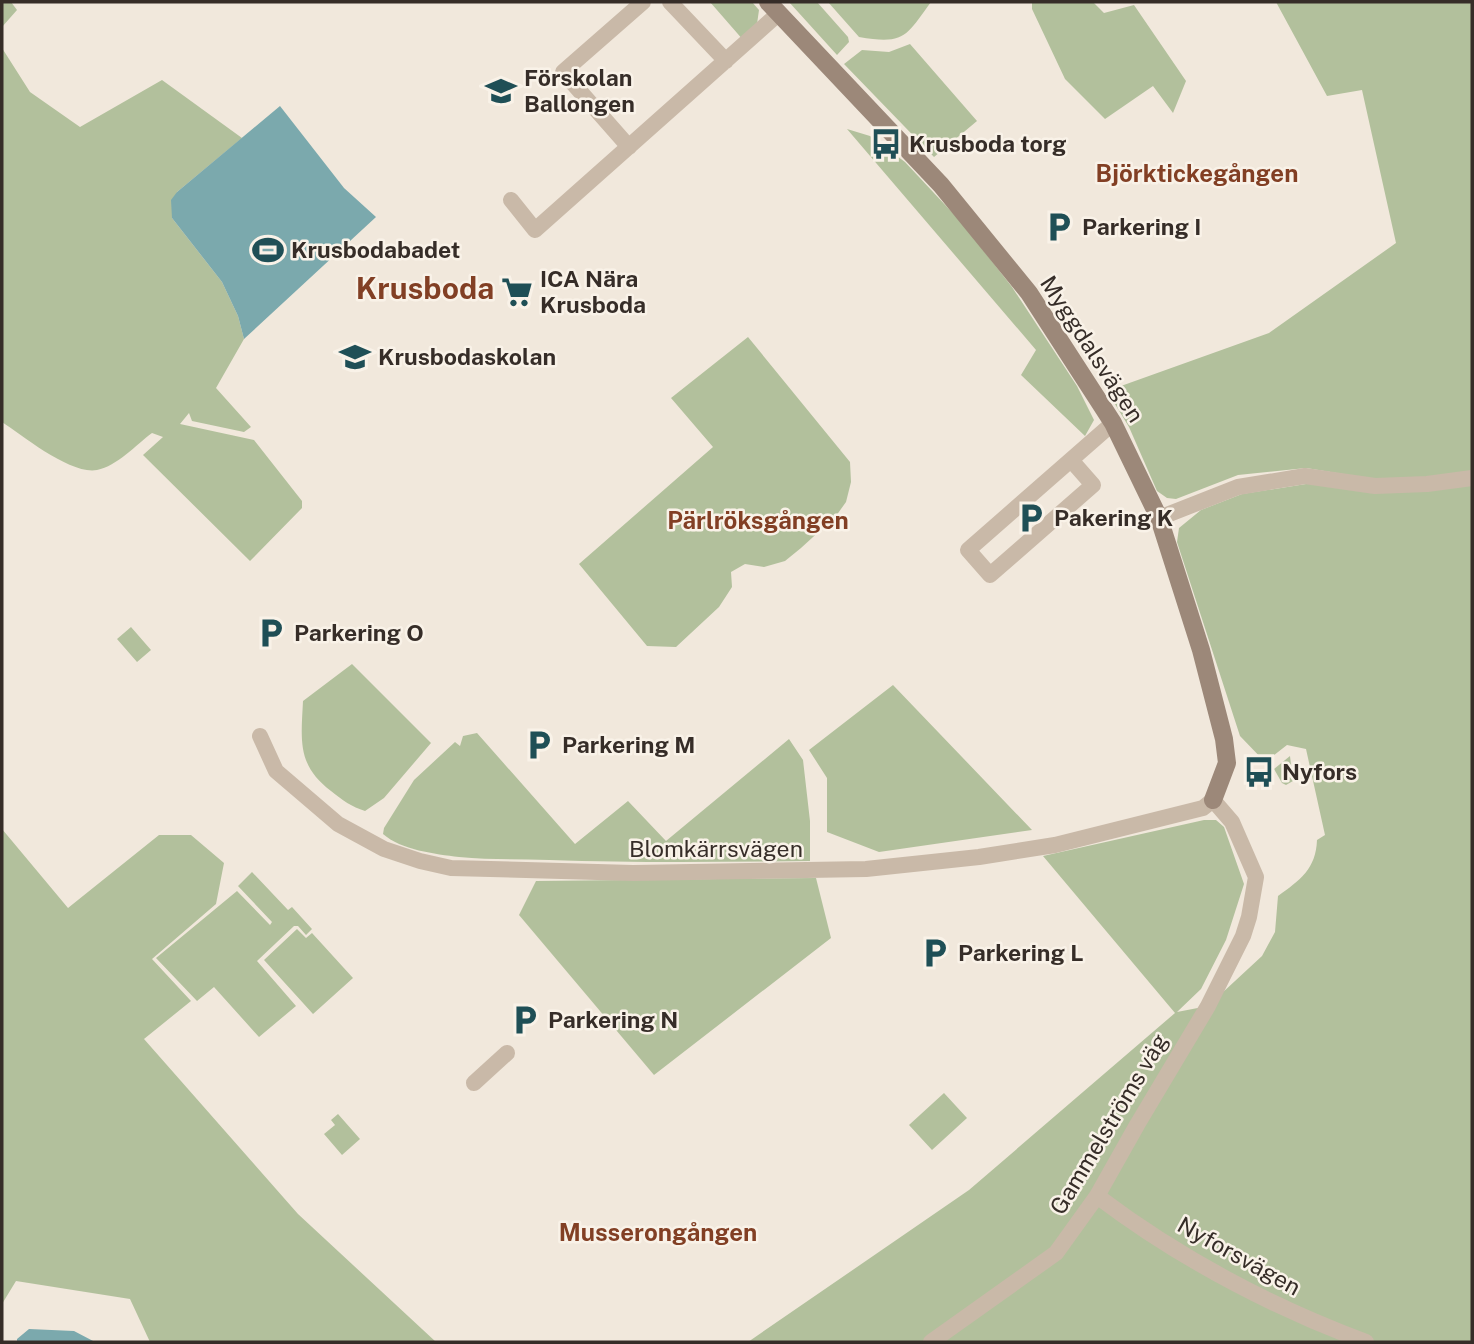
<svg xmlns="http://www.w3.org/2000/svg" width="1474" height="1344" font-family="'Public Sans',sans-serif">
	<style>
		.green { fill: #b2c09c }
		.water { fill: #7ba9ad }
		.lines { fill: none; stroke-linecap: round; stroke-linejoin: round }
		.street { stroke: #c9b9a8; stroke-width: 16 }
		.secondary { stroke: #9c8879; stroke-width: 18 }
		.labels { text-anchor: middle; stroke-width: 5; stroke-linejoin: round; paint-order: stroke }
		.poi-label { font-size: 23px; font-weight: bold; fill: #362d28; stroke: #f9f2e8; text-anchor: start }
		.street-label { font-size: 23px; fill: #362d28; stroke: #f9f2e8 }
		.neighbourhood-label { font-size: 24px; font-weight: bold; fill: #823f24; stroke: #f9f2e8 }
		.district-label { font-size: 30px; font-weight: bold; fill: #823f24; stroke: #f9f2e8 }
	</style>
	<rect width="100%" height="100%" fill="#f1e8dc"/>
	<!-- green -->
	<path class="green" d="M 2,2 L 11,2 L 17,10 L 2,27 Z
		M 710,2 L 752,2 L 759,10 L 757,24 L 744,41 Z
		M 789,2 L 817,2 L 848,37 L 849,42 L 837,55 Z
		M 828,2 L 931,2 C 906,36 905,45 859,37 Z
		M 1032,2 L 1093,2 L 1104,13 L 1134,5 L 1186,81 L 1173,113 L 1153,86 L 1105,119 L 1065,79 L 1032,9 Z
		M 1276,2 L 1472,2 L 1472,1342 L 748,1342 L 969,1190 L 1175,1013 L 1043,856 L 1204,820 L 1216,820 L 1224,827 L 1244,884 L 1226,940 L 1201,989 L 1177,1012 L 1208,1006 L 1262,956 L 1275,932 L 1278,896 C 1300,880 1316,869 1317,840 L 1325,835 L 1306,749 L 1287,745 L 1265,762 L 1240,736 L 1177,542 L 1179,528 L 1201,510 L 1242,494 L 1306,484 L 1386,481 L 1306,468 L 1238,475 L 1176,499 L 1167,498 L 1157,491 L 1129,427 L 1107,391 L 1269,333 L 1396,243 L 1362,90 L 1327,96 Z
		M 910,44 L 977,121 L 934,157 L 844,64 L 862,50 L 889,52 Z
		M 2,48 L 30,92 L 80,127 L 162,80 L 242,138 L 177,192 L 172,218 L 222,282 L 238,316 L 244,339 L 216,388 L 251,427 L 244,432 L 192,421 L 189,413 L 180,424 L 254,440 L 302,501 L 302,508 L 250,561 L 143,455 L 163,437 L 152,433 C 136,445 117,466 97,470 C 71,475 23,436 2,422 Z
		M 847,129 L 870,136 L 905,162 L 962,223 L 1012,287 L 1077,386 L 1094,420 L 1085,436 L 1021,375 L 1036,350 Z
		M 748,337 L 850,462 L 851,482 L 846,502 L 836,516 L 801,548 L 785,561 L 764,567 L 745,564 L 731,572 L 732,587 L 719,607 L 676,647 L 647,646 L 579,564 L 713,447 L 671,398 Z
		M 131,627 L 151,650 L 137,662 L 117,639 Z
		M 352,664 L 431,743 L 384,798 L 365,811 C 352,807 342,800 331,791 C 297,765 301,741 303,701 Z
		M 893,685 L 1032,830 L 879,852 L 827,832 L 827,778 L 809,750 Z
		M 477,733 L 575,844 L 628,801 L 666,841 L 789,739 L 803,760 L 810,821 L 810,861 C 723,862 636,863 549,860 C 519,859 489,860 459,857 C 435,854 401,850 383,834 L 384,828 L 414,780 L 455,742 L 460,746 L 463,736 Z
		M 1290,756 L 1293,781 L 1286,785 L 1282,783 L 1274,769 Z
		M 2,829 L 68,908 L 159,835 L 191,835 L 224,863 L 216,904 L 152,959 L 191,1001 L 144,1039 L 298,1214 L 436,1342 L 150,1342 L 130,1299 L 16,1281 L 2,1304 Z
		M 252,872 L 288,910 L 292,907 L 312,929 L 306,935 L 298,926 L 294,926 L 257,961 L 296,1006 L 259,1037 L 214,987 L 197,1001 L 156,958 L 237,891 L 270,925 L 272,922 L 238,886 Z
		M 816,878 L 831,938 L 654,1075 L 519,915 L 536,881 Z
		M 297,929 L 306,938 L 312,933 L 353,978 L 313,1014 L 264,960 Z
		M 944,1093 L 967,1118 L 932,1150 L 909,1125 Z
		M 338,1114 L 360,1139 L 342,1155 L 324,1134 L 335,1125 L 331,1120 Z"/>
	<!-- water -->
	<path class="water" d="M 280,106 L 344,188 L 376,217 L 244,339 L 238,316 L 222,282 L 172,218 L 171,200 L 177,192 Z
		M 29,1329 L 74,1331 L 95,1342 L 17,1342 L 17,1339 Z"/>
	<g class="lines">
		<!-- street -->
		<path class="street" d="M 670,2 L 726,61
			M 629,147 L 563,72 L 643,2
			M 511,200 L 535,230 L 778,14
			M 1071,460 L 1093,485 L 990,575 L 968,550 L 1113,423
			M 1159,518 L 1238,487 L 1305,476 L 1375,486 L 1427,484 L 1472,478
			M 260,736 L 276,771 L 338,824 L 384,849 L 420,861 L 451,868 L 633,873 L 866,869 L 979,857 L 1055,845 L 1203,808 L 1213,800 L 1232,822 L 1256,877 L 1249,917 L 1243,936 L 1208,1006 L 1137,1125 L 1097,1196 L 1056,1253 L 931,1342
			M 474,1083 L 507,1053
			M 1097,1196 C 1179,1258 1270,1306 1366,1342"/>
		<!-- secondary -->
		<path class="secondary" d="M 768,2 L 941,185 L 1029,293 L 1113,423 L 1159,518 L 1201,650 L 1224,739 L 1227,763 L 1213,800"/>
	</g>
	<!-- icons -->
	<defs>
		<symbol id="school-bare" viewBox="-9 -9 18 18"><path d="M0-5L7-2L0 1L-7-2ZM-4 1L0 2.5L4 1V4Q0 6-4 4Z" fill="#1f4f56" stroke="#f9f2e8" stroke-width="2.5" paint-order="stroke"/></symbol>
		<symbol id="bus-bare" viewBox="-9 -9 18 18"><path d="M-5-6H5V4H4V6H2V4H-2V6H-4V4H-5ZM-3.5-4V0h7V-4ZM-3.5 1.2v1.5H-2V1.2ZM2 1.2v1.5H3.5V1.2Z" fill="#1f4f56" stroke="#f9f2e8" stroke-width="2.5" paint-order="stroke"/></symbol>
		<symbol id="parking-bare" viewBox="-9 -9 18 18"><path d="M-3.5-5.5H1a3.5 3.5 0 0 1 0 7H-1V5.5H-3.5ZM-1-3.4V-.6H.8a1.4 1.4 0 0 0 0-2.8Z" fill="#1f4f56" stroke="#f9f2e8" stroke-width="2.5" paint-order="stroke"/></symbol>
		<symbol id="stadium-bare" viewBox="-9 -9 18 18"><path d="M0-5a6.5 5 0 1 0 0 10a6.5 5 0 1 0 0-10ZM-3.5-1.8h7v3.6h-7Z" fill="#1f4f56" stroke="#f9f2e8" stroke-width="2.5" paint-order="stroke"/></symbol>
		<symbol id="supermarket-bare" viewBox="-9 -9 18 18"><path d="M-6-5.5h2.5l.6 2H6L4.5 2H-2.5L-4.4-4H-6ZM-1.5 3.2a1.3 1.3 0 1 0 .1 0ZM3 3.2a1.3 1.3 0 1 0 .1 0Z" fill="#1f4f56" stroke="#f9f2e8" stroke-width="2.5" paint-order="stroke"/></symbol>
	</defs>
	<g fill-rule="evenodd">
		<use href="#school-bare" x="479" y="69" width="44" height="44"/>
		<use href="#bus-bare" x="864" y="122" width="44" height="44"/>
		<use href="#parking-bare" x="1037" y="205" width="44" height="44"/>
		<use href="#stadium-bare" x="246" y="228" width="44" height="44"/>
		<use href="#supermarket-bare" x="495" y="270" width="44" height="44"/>
		<use href="#school-bare" x="333" y="335" width="44" height="44"/>
		<use href="#parking-bare" x="1009" y="496" width="44" height="44"/>
		<use href="#parking-bare" x="249" y="611" width="44" height="44"/>
		<use href="#parking-bare" x="517" y="723" width="44" height="44"/>
		<use href="#bus-bare" x="1237" y="750" width="44" height="44"/>
		<use href="#parking-bare" x="913" y="931" width="44" height="44"/>
		<use href="#parking-bare" x="503" y="998" width="44" height="44"/>
	</g>
	<g class="labels">
		<!-- poi labels -->
		<g class="poi-label">
			<text x="524" y="86">Förskolan<tspan x="524" dy="26">Ballongen</tspan></text>
			<text x="909" y="152">Krusboda torg</text>
			<text x="1082" y="235">Parkering I</text>
			<text x="291" y="258">Krusbodabadet</text>
			<text x="540" y="287">ICA Nära<tspan x="540" dy="26">Krusboda</tspan></text>
			<text x="378" y="365">Krusbodaskolan</text>
			<text x="1054" y="526">Pakering K</text>
			<text x="294" y="641">Parkering O</text>
			<text x="562" y="753">Parkering M</text>
			<text x="1282" y="780">Nyfors</text>
			<text x="958" y="961">Parkering L</text>
			<text x="548" y="1028">Parkering N</text>
		</g>
		<!-- street labels -->
		<g class="street-label">
			<text transform="translate(1092 349) rotate(57)" y="8">Myggdalsvägen</text>
			<text x="716" y="857">Blomkärrsvägen</text>
			<text transform="translate(1109 1124) rotate(-59)" y="8">Gammelströms väg</text>
			<text transform="translate(1239 1256) rotate(29)" y="8">Nyforsvägen</text>
		</g>
		<!-- neighbourhood labels -->
		<g class="neighbourhood-label">
			<text x="1197" y="182">Björktickegången</text>
			<text x="758" y="529">Pärlröksgången</text>
			<text x="658" y="1241">Musserongången</text>
		</g>
		<!-- district labels -->
		<g class="district-label">
			<text x="425" y="299">Krusboda</text>
		</g>
	</g>
	<!-- border -->
	<rect width="1474" height="1344" fill="none" stroke="#362d28" stroke-width="7"/>
</svg>
